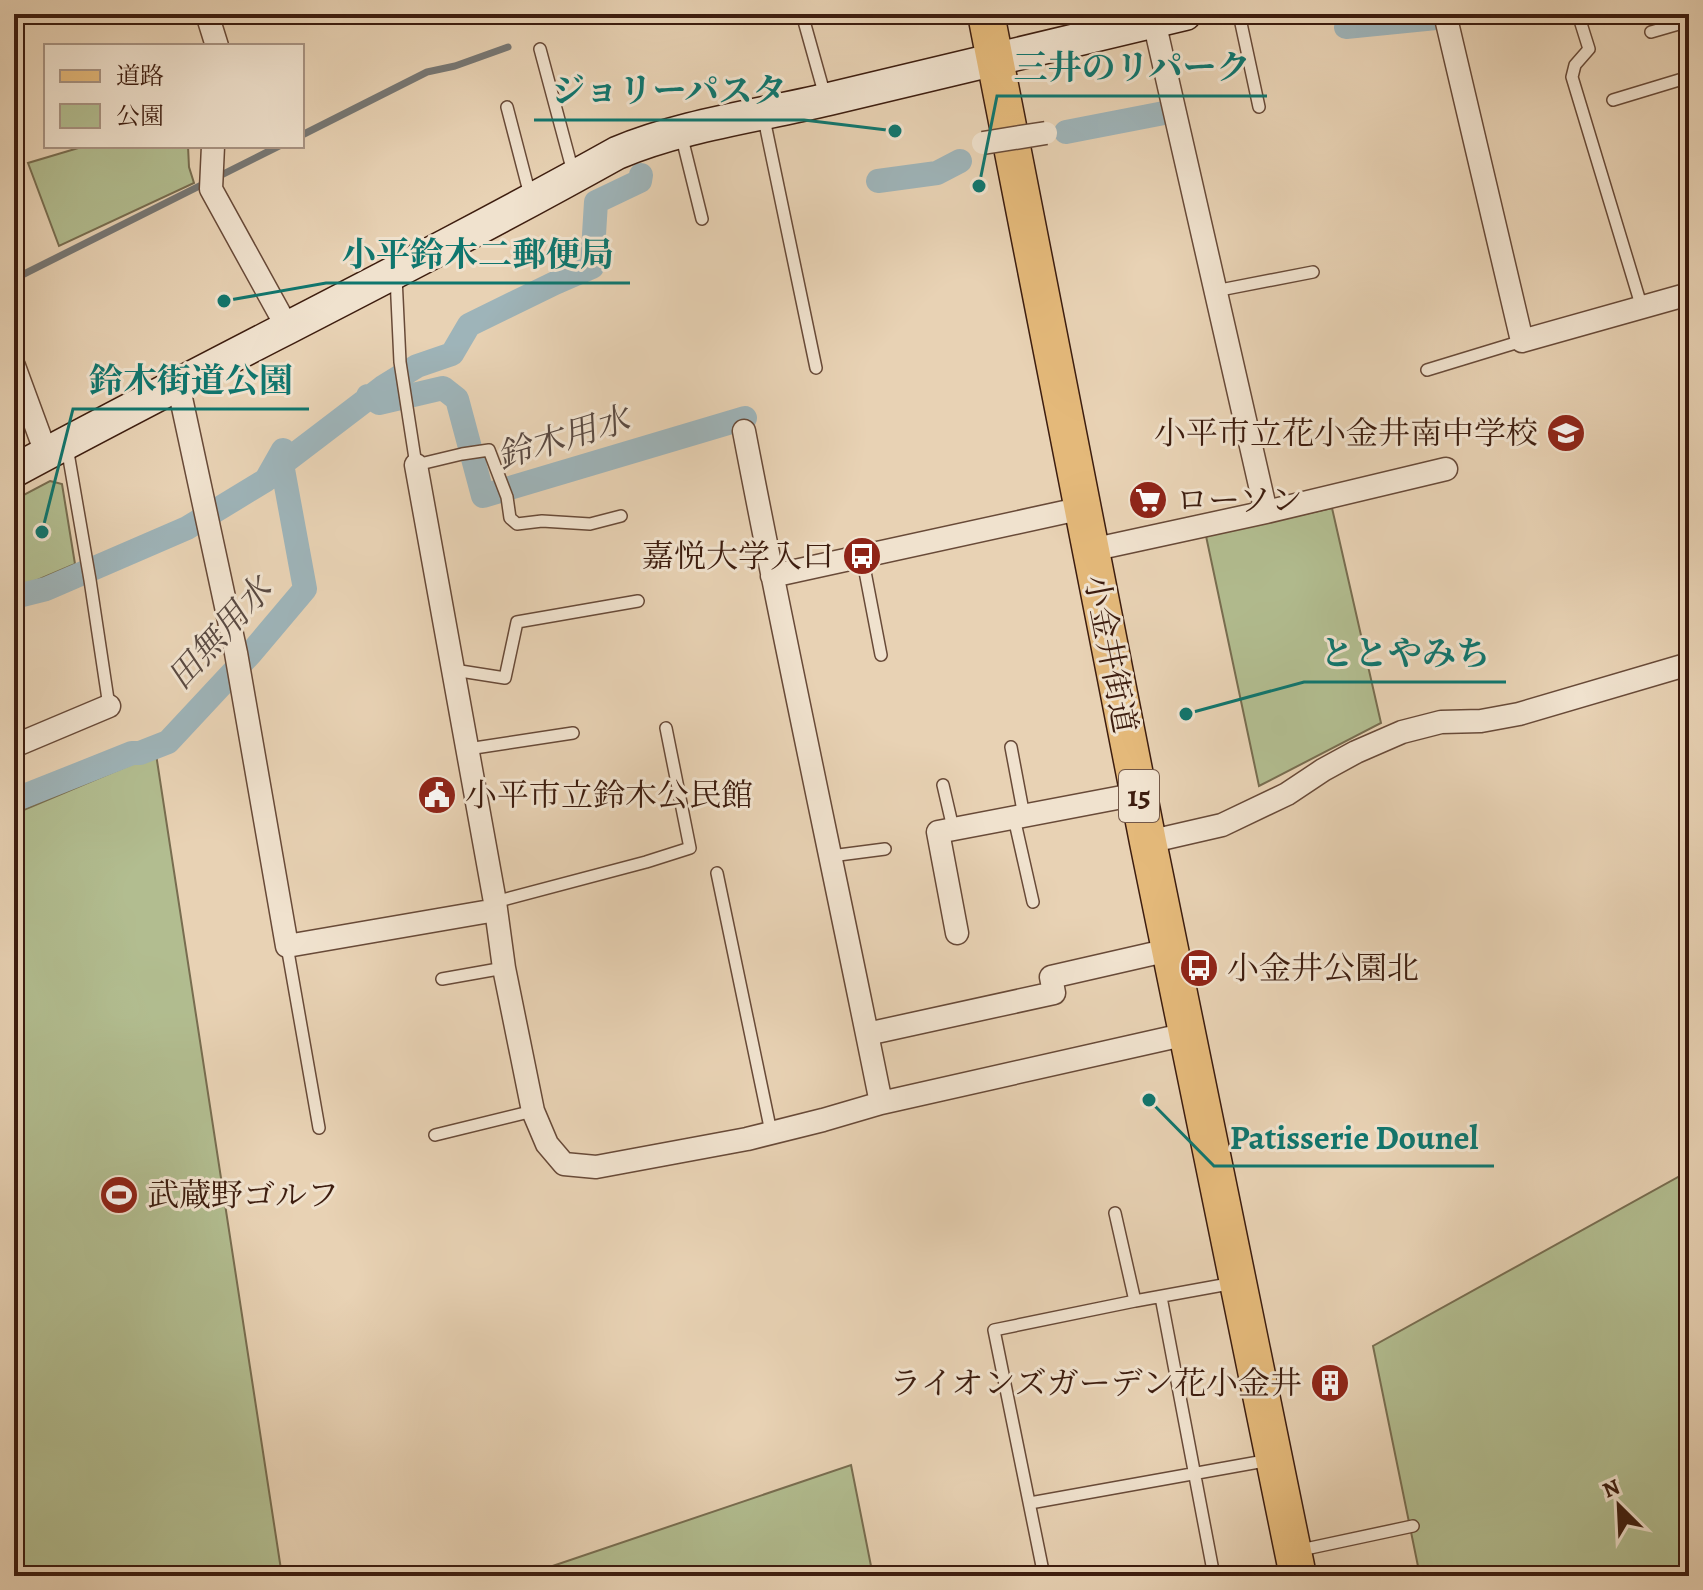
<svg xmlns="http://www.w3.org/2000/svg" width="1703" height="1590" font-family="Alegreya,'Noto Serif JP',serif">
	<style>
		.green { fill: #b2bd90; stroke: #786d50; stroke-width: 2 }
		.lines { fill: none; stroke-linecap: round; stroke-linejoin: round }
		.stream { stroke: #777875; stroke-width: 7 }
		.canal { stroke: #9eb4b9; stroke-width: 24 }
		.lane-casing { stroke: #684a38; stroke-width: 14 }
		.street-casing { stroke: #684a38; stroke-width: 25 }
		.secondary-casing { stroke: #3d1d0f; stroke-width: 35 }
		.primary-casing { stroke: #3d1d0f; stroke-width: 39 }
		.lane { stroke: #f0e2ce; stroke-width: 11 }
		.street { stroke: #f0e2ce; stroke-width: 22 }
		.secondary { stroke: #f0e2ce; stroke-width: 32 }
		.primary { stroke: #e4b97a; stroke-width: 36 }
		.street-bridge-casing { stroke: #684a38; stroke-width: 25; stroke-linecap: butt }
		.street-bridge { stroke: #f0e2ce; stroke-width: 22 }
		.labels { text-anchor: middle; stroke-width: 6; stroke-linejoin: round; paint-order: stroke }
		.shield { fill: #f0e2ce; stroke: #735848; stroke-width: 2 }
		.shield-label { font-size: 30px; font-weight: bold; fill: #3d1d0f }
		.poi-label { font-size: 32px; fill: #3d1d0f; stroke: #f0e2ce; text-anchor: start }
		.street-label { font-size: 32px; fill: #3d1d0f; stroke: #f0e2ce }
		.water-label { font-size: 34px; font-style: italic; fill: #5a4a42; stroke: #f0e2ce }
		.leader { fill: none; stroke: #0f766e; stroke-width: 3 }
		.callout-dot { fill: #0f766e; stroke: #f0e2ce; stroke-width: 3 }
		.callout-label { font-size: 34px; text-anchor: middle; font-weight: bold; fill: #0f766e; stroke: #f0e2ce; stroke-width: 6; stroke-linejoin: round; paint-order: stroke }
	</style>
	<rect width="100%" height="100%" fill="#e8d2b4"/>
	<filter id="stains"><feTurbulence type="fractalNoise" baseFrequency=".0025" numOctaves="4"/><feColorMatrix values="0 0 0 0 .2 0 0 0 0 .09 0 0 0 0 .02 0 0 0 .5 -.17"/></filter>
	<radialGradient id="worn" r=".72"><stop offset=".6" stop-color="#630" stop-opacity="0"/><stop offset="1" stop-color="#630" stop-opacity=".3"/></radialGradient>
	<!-- green -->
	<path class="green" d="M 85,146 L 188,146 L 189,167 L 194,183 L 59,246 L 28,163 Z
		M 50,481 L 62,484 L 75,564 L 14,590 L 14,500 Z
		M 1332,508 L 1381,723 L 1259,786 L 1206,536 Z
		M 156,754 L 282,1576 L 14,1576 L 14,814 Z
		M 1689,1171 L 1689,1576 L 1420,1576 L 1373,1346 Z
		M 851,1465 L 873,1576 L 523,1576 Z"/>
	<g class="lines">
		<!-- stream -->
		<path class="stream" d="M 302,135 L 427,72 L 455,66 L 508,47
			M 14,279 L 279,146"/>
		<!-- canal -->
		<path class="canal" d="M 1346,27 L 1436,18
			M 1066,132 L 1164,113
			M 878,181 L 937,173 L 960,161
			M 368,396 L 379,403 L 443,388 L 457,399 L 483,496 L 745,418
			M 14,597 L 46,589 L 187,528 L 266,480 L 283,450
			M 14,800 L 132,753 L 140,753 L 168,742 L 251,653 L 305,589 L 282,464 L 383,387 L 417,366 L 452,354 L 469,325 L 555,283 L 592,267 L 596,202 L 640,181 L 641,175"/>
		<defs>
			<path id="lane" d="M 802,14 L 825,96
				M 1239,14 L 1259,107
				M 1578,14 L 1589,49 L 1575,65 L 1572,77 L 1642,308
				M 1651,32 L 1689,21
				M 540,49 L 573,172
				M 1613,100 L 1689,77
				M 507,107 L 531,199
				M 763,114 L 816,368
				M 681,134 L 702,219
				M 396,277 L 400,362 L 416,465 L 462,454 L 489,450 L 507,497 L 510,518 L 517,524 L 542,521 L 590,524 L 621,516
				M 1215,291 L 1313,272
				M 1427,370 L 1522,341
				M 67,447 L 90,580 L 109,706
				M 862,556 L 881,655
				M 454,670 L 505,678 L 517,622 L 638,601
				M 1011,747 L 1024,816
				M 468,749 L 573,733
				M 943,785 L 953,828
				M 1014,818 L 1033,902
				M 831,856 L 885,849
				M 717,873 L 771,1132
				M 495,902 L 646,862 L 690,848 L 666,728
				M 287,946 L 319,1128
				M 442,979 L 504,968
				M 435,1135 L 533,1111
				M 1115,1213 L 1135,1301
				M 1161,1297 L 1214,1576
				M 1030,1503 L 1270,1460
				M 1296,1551 L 1413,1526
				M 1044,1576 L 994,1330 L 1135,1301 L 1234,1283
				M 1411,1576 L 1419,1574"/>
			<path id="street" d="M 207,14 L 217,46
				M 1445,14 L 1522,341 L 1689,294
				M 1154,21 L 1266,512
				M 213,146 L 211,189 L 287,327
				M 14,366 L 46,453
				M 178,384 L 236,653 L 287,946 L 496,910
				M 744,431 C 787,656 836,879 881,1103
				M 416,465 L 495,902 L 504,968 L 533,1111 L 547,1144 L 564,1164 L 596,1167 L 747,1139 L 823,1120 L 881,1103 L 1187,1034
				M 1091,550 L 1266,512 L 1446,469
				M 772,576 L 1083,508
				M 14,746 L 109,706
				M 1148,842 L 1222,825 L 1287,794 L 1323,770 L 1356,752 L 1402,732 L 1441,722 L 1481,721 L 1519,714 L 1689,664
				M 957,933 L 938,832 L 1138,794
				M 867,1034 L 1054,993 L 1051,977 L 1169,950"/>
			<path id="secondary" d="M 14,471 C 214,363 418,264 617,153 C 684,125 758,116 829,99 C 948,71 1066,42 1185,14"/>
			<path id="primary" d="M 986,14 L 1148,842 L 1298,1576"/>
		</defs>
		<!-- lane casing -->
		<use href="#lane" class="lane-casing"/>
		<!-- street casing -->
		<use href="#street" class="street-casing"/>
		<!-- secondary casing -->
		<use href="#secondary" class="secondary-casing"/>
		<!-- primary casing -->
		<use href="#primary" class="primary-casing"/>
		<!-- lane -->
		<use href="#lane" class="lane"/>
		<!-- street -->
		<use href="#street" class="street"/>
		<!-- secondary -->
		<use href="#secondary" class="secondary"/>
		<!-- primary -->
		<use href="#primary" class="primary"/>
		<defs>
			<path id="street-bridge" d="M 983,143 L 1046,133"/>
		</defs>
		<!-- street-bridge casing -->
		<use href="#street-bridge" class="street-bridge-casing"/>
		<!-- street-bridge -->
		<use href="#street-bridge" class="street-bridge"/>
	</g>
	<!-- icons -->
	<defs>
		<symbol id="school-disc" viewBox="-11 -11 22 22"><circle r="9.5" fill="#8f2418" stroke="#f0e2ce"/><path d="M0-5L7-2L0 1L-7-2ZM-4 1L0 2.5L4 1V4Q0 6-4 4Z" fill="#fff"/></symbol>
		<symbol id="supermarket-disc" viewBox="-11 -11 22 22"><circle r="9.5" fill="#8f2418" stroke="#f0e2ce"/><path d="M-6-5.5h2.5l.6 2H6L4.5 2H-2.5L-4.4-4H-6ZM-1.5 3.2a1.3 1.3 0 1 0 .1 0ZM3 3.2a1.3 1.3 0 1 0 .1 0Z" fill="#fff"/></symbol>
		<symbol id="bus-disc" viewBox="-11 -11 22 22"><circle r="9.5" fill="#8f2418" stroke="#f0e2ce"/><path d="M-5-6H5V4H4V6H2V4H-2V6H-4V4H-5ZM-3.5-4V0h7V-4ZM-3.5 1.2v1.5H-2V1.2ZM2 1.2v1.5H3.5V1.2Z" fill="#fff"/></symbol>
		<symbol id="civic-disc" viewBox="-11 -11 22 22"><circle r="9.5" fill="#8f2418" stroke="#f0e2ce"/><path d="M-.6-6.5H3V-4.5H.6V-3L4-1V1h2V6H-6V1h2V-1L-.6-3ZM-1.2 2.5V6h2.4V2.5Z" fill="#fff"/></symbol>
		<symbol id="stadium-disc" viewBox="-11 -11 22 22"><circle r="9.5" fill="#8f2418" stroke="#f0e2ce"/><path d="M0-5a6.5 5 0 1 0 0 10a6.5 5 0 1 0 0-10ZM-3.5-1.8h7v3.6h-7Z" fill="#fff"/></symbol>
		<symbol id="building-disc" viewBox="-11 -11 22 22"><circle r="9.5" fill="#8f2418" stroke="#f0e2ce"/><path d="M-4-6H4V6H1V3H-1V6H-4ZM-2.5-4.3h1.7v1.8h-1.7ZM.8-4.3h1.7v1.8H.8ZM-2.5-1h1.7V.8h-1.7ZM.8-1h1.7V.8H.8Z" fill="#fff"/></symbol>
	</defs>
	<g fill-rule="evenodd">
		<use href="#school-disc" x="1544" y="411" width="44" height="44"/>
		<use href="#supermarket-disc" x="1126" y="478" width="44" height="44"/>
		<use href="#bus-disc" x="840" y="534" width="44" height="44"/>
		<use href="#civic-disc" x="415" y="773" width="44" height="44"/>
		<use href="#bus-disc" x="1177" y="946" width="44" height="44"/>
		<use href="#stadium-disc" x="97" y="1173" width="44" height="44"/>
		<use href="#building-disc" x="1308" y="1361" width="44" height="44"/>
	</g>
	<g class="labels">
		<!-- shield labels -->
		<rect class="shield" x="1119" y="770" width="40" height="52" rx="6"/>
		<g class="shield-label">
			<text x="1139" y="806">15</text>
		</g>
		<!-- poi labels -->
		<g class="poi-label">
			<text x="1538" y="444" text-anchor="end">小平市立花小金井南中学校</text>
			<text x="1176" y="511">ローソン</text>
			<text x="834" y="567" text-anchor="end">嘉悦大学入口</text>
			<text x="465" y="806">小平市立鈴木公民館</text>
			<text x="1227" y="979">小金井公園北</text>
			<text x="147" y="1206">武蔵野ゴルフ</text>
			<text x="1302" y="1394" text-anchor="end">ライオンズガーデン花小金井</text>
		</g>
		<!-- street labels -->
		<g class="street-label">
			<text transform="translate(1111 654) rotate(79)" y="11">小金井街道</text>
		</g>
		<!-- water labels -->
		<g class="water-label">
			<text transform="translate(563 437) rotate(-17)" y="12">鈴木用水</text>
			<text transform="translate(219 633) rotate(-48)" y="12">田無用水</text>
		</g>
	</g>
	<!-- callouts -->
	<path class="leader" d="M979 186L997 96H1267M895 131L804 120H534M224 301L326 283H630M42 532L73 409H309M1186 714L1304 682H1506M1149 1100L1214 1166H1494"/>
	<g class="callout-dot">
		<circle cx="979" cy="186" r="8"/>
		<circle cx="895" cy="131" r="8"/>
		<circle cx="224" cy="301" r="8"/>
		<circle cx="42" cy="532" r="8"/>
		<circle cx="1186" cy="714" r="8"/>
		<circle cx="1149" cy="1100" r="8"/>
	</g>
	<g class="callout-label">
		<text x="1132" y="79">三井のリパーク</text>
		<text x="669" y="102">ジョリーパスタ</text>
		<text x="478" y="266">小平鈴木二郵便局</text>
		<text x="191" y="392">鈴木街道公園</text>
		<text x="1405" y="665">ととやみち</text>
		<text x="1354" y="1149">Patisserie Dounel</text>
	</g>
	<!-- margin -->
	<rect width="1703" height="1590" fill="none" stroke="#e8d2b4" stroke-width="48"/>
	<rect x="16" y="16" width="1671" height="1558" fill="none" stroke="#3d1d0f" stroke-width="4"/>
	<rect x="24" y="24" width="1655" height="1542" fill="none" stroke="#3d1d0f" stroke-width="2"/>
	<!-- legend -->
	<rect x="44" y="44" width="260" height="104" fill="#f0e2ce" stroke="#a89382" stroke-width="2"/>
	<rect x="60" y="70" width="40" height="12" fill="#e4b97a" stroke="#a89382" stroke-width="2"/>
	<text x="116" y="84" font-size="24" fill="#3d1d0f">道路</text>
	<rect x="60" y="104" width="40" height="24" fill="#b2bd90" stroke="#a89382" stroke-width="2"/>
	<text x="116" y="124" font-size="24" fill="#3d1d0f">公園</text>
	<!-- north arrow -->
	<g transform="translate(1619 1506) rotate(336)" stroke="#f0e2ce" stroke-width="6" paint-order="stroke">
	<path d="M0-6L14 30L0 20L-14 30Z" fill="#3d1d0f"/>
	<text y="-12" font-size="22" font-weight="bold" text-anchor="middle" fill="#3d1d0f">N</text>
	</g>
	<rect width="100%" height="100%" filter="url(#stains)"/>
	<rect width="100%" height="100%" fill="url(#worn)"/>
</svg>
